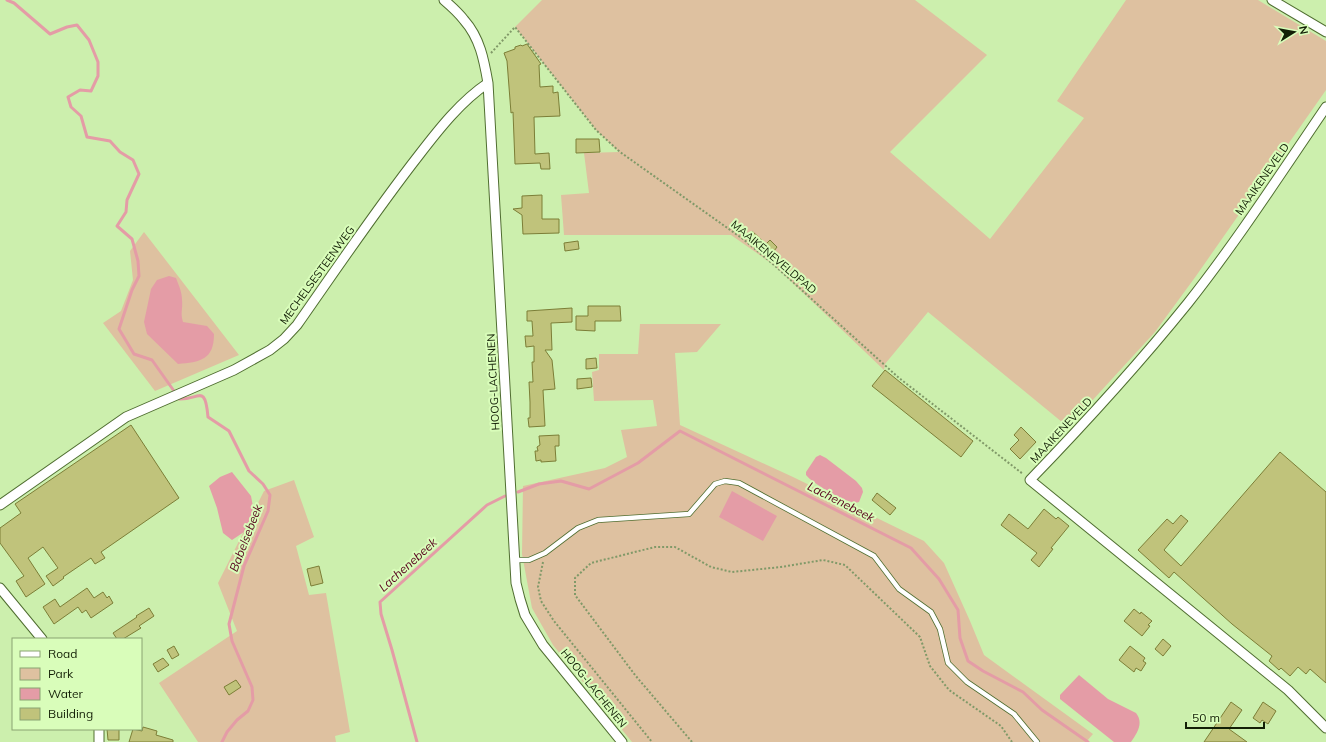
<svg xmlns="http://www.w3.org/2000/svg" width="1326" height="742" font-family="Mulish,sans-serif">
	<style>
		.green { fill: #dec1a0 }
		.water { fill: #e49ca6 }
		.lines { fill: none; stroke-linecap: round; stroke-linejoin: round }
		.stream { stroke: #e49ca6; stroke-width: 3 }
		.building { fill: #c0c37b; stroke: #7c7e37 }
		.service-casing { stroke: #506e31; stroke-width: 6 }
		.minor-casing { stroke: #506e31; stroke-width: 11 }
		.path { stroke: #809968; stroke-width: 2; stroke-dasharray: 2 2; stroke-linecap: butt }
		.service { stroke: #fff; stroke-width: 4.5 }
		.minor { stroke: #fff; stroke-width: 9 }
		.labels { text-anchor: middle; stroke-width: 4; stroke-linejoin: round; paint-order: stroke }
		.street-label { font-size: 11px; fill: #131f06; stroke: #d9fdba }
		.water-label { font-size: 12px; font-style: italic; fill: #56001c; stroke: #d9fdba }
	</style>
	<rect width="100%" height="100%" fill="#ccefad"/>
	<!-- green -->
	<path class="green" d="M 542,0 L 915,0 L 987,55 L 890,152 L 990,239 L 1084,118 L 1057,101 L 1126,0 L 1258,0 L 1326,41 L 1326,90 L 1196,276 L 1155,332 L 1068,427 L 928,312 L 885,364 L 884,370 L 774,265 L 731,235 L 564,235 L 561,195 L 589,193 L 584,153 L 619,152 L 596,130 L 515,27 Z
		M 144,232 L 239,355 L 155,391 L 103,323 L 121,311 L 133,280 L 130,251 Z
		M 640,324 L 721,324 L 697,352 L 675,353 L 680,425 L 793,477 L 924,541 L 944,563 L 970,621 L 984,655 L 1093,734 L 1086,742 L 632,742 L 553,645 L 532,608 L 522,554 L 523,486 L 605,468 L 627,457 L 621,430 L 657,426 L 653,400 L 594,401 L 592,372 L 599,370 L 599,354 L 638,354 Z
		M 294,480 L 314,537 L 296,546 L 309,595 L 326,593 L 350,732 L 335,736 L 336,742 L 198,742 L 159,683 L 237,631 L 218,583 L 264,491 Z"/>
	<!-- water -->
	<path class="water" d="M 169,276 L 176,278 C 179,286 182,292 182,300 C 183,309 180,313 183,322 L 207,326 L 214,334 C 214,360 200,362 178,364 L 147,334 L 144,322 L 151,289 L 157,280 Z
		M 820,455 L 826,458 L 856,481 L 862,488 L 863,492 L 859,502 C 856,503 855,503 852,502 C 842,500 812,483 806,475 L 806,472 L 816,457 Z
		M 232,472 L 251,496 L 254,512 L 244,532 L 232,540 L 223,533 L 217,508 L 209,486 L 220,477 Z
		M 732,491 L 777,516 L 763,541 L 719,517 Z
		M 1079,675 L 1108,699 L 1136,713 C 1144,723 1137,733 1131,742 L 1114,742 L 1060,699 L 1060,695 Z"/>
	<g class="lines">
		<!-- stream -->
		<path class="stream" d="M 7,0 L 14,3 L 50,34 L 67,27 L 77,25 L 89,40 L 98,62 L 98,76 L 91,91 L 80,90 L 68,97 L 71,107 L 81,116 L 87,137 L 110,141 L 120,152 L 133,160 L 139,174 L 127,200 L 126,212 L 117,226 L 132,239 L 138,261 L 139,276 L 132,290 L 119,329 L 134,354 L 152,360 L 174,391
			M 179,399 C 199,400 205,383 208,417 L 229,431 L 249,471 L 263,484 L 270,495 L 268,511 L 244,566 L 229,624 L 232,641 L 252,687 L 253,700 L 248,711 L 237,720 L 227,732 L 222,742
			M 518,492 L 539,484 L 561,481 L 589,489 L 638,463 L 680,431 L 826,505 L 911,548 L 939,579 L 958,610 L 960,638 L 968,661 L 983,671 L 1023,692 L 1042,710 L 1088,742
			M 417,742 L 392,650 L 381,614 L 380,602 L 487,505 L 505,496"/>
	</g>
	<!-- building -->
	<path class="building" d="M 527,44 L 541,64 L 539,65 L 540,87 L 553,86 L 553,93 L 558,92 L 560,116 L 534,117 L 535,154 L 549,153 L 550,169 L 541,169 L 540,163 L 515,164 L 513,112 L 511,113 L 507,61 L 504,53 L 515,49 L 515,47 L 521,45 L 522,46 Z
		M 576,139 L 599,139 L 600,152 L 576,153 Z
		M 542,195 L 542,219 L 559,219 L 559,233 L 523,234 L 522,215 L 513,209 L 522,208 L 522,196 Z
		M 752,231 L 766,244 L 770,240 L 777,247 L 769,258 L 746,238 Z
		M 578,241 L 579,249 L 565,251 L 564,243 Z
		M 588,306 L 620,306 L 621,321 L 595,321 L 595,331 L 576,330 L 576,316 L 588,316 Z
		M 572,308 L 572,322 L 551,323 L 552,350 L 545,350 L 552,360 L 555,389 L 543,390 L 545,426 L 529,427 L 528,418 L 530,418 L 530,402 L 529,382 L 533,382 L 532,362 L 534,362 L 534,346 L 526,347 L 525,336 L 533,336 L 532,321 L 527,321 L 527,311 Z
		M 596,358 L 597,368 L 586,369 L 586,359 Z
		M 885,370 L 973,441 L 961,457 L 872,386 Z
		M 591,378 L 592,387 L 577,389 L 577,379 Z
		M 131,425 L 179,498 L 101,552 L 105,558 L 95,564 L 91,558 L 63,577 L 64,578 L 53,586 L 46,576 L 58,568 L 43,547 L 28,558 L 45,584 L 26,597 L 16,581 L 24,576 L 0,543 L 0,528 L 21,513 L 15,504 Z
		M 1021,427 L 1036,442 L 1020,459 L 1010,449 L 1019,440 L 1014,435 Z
		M 559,435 L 559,446 L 555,446 L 556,461 L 541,462 L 541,460 L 536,461 L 535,451 L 538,451 L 537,447 L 540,445 L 539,436 Z
		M 1280,452 L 1326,492 L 1326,683 L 1310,669 L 1306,674 L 1298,667 L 1290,676 L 1281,668 L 1279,670 L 1269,661 L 1272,656 L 1232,624 L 1174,572 L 1169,578 L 1138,550 L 1167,519 L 1173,524 L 1181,515 L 1188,521 L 1164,550 L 1181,566 Z
		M 877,493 L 896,508 L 890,515 L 872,500 Z
		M 1044,509 L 1056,519 L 1058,517 L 1069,526 L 1051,548 L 1053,549 L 1039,567 L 1031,560 L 1037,553 L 1001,525 L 1009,514 L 1028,529 Z
		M 319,566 L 323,583 L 311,586 L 307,569 Z
		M 87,588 L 94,598 L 103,592 L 107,598 L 109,596 L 113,603 L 91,618 L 86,610 L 82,613 L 78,607 L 54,624 L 43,607 L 55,599 L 60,607 Z
		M 149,608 L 154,616 L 139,626 L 141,628 L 123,639 L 117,639 L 113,633 L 137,617 L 136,616 Z
		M 1134,609 L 1140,614 L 1141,612 L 1152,621 L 1148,625 L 1150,626 L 1142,636 L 1124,621 Z
		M 1163,639 L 1171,646 L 1163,656 L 1155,649 Z
		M 174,646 L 179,655 L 172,659 L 167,650 Z
		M 1130,646 L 1145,658 L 1143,661 L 1146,663 L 1141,671 L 1136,668 L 1134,672 L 1119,660 Z
		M 163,658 L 169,665 L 158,672 L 153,664 Z
		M 236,680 L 241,687 L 229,695 L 224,687 Z
		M 1231,702 L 1242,710 L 1229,729 L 1247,742 L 1204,742 Z
		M 1263,702 L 1276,711 L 1268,724 L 1262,720 L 1260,723 L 1253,718 Z
		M 143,727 L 157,731 L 156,735 L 173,740 L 173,742 L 129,742 L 133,729 L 142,731 Z
		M 107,729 L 119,729 L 119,740 L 108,740 Z"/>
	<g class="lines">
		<defs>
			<path id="service" d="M 514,560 L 529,560 L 545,553 L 578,528 L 598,520 L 689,514 L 715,484 L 725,481 L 739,483 L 874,556 L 899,589 L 931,612 L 940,629 L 948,663 L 967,682 L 1014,714 L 1037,742"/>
			<path id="minor" d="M 444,0 C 451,6 458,12 464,20 C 480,38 484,60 488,83 L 516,583 L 520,599 L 525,615 L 543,645 L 622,742
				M 1272,0 L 1326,32
				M 1326,107 C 1281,173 1237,241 1188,303 C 1138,365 1085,423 1030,480 L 1288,690 L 1326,728
				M 0,505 L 126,417 L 234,370 L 270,350 L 284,339 L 297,325 C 337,268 376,210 419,155 C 439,129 461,101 488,83
				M 0,588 L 42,639
				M 99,729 L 99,742"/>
		</defs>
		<!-- service casing -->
		<use href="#service" class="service-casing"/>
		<!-- minor casing -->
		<use href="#minor" class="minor-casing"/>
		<!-- path -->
		<path class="path" d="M 491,53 L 515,27 L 596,130 L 620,152 L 743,239 L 774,265 L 899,378 L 1023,474
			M 543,562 L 538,587 L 541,601 L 554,621 L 652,742
			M 692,742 L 635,675 L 575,595 L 575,578 L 591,563 L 655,547 L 675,547 L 711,567 L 732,572 L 781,567 L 823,560 L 845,565 L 920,637 L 930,666 L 949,690 L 1001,726 L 1012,742"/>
		<!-- service -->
		<use href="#service" class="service"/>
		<!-- minor -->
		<use href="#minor" class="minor"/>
	</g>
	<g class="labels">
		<!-- street labels -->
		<g class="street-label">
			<text transform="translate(1262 179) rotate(-55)" y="4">MAAIKENEVELD</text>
			<text transform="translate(774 257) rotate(40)" y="4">MAAIKENEVELDPAD</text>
			<text transform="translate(317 275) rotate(-54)" y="4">MECHELSESTEENWEG</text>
			<text transform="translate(493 382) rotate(-93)" y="4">HOOG-LACHENEN</text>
			<text transform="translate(1061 430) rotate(-47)" y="4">MAAIKENEVELD</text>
			<text transform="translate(594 688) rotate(51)" y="4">HOOG-LACHENEN</text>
		</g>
		<!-- water labels -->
		<g class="water-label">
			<text transform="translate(841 502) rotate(27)" y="4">Lachenebeek</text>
			<text transform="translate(246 538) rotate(-69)" y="4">Babelsebeek</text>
			<text transform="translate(408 565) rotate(-42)" y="4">Lachenebeek</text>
		</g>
	</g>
	<!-- legend -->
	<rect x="12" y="638" width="130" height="92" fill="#d9fdba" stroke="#8aa472"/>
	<rect x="20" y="651" width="20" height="6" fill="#ffffff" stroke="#8aa472"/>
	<text x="48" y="658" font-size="12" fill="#131f06">Road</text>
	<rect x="20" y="668" width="20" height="12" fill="#dec1a0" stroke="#8aa472"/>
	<text x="48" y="678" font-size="12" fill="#131f06">Park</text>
	<rect x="20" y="688" width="20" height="12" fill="#e49ca6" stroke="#8aa472"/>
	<text x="48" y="698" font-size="12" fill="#131f06">Water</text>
	<rect x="20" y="708" width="20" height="12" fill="#c0c37b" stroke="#8aa472"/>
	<text x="48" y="718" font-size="12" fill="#131f06">Building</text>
	<!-- north arrow -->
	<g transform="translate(1294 32) rotate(79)" stroke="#d9fdba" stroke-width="3" paint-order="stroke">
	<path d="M0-3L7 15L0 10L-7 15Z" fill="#131f06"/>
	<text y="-6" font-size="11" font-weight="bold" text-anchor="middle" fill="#131f06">N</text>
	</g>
	<!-- scale -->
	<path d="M1186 722v6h78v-6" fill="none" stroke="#131f06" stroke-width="2"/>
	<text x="1192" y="722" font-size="12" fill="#131f06" stroke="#d9fdba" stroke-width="3" paint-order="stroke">50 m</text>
</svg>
